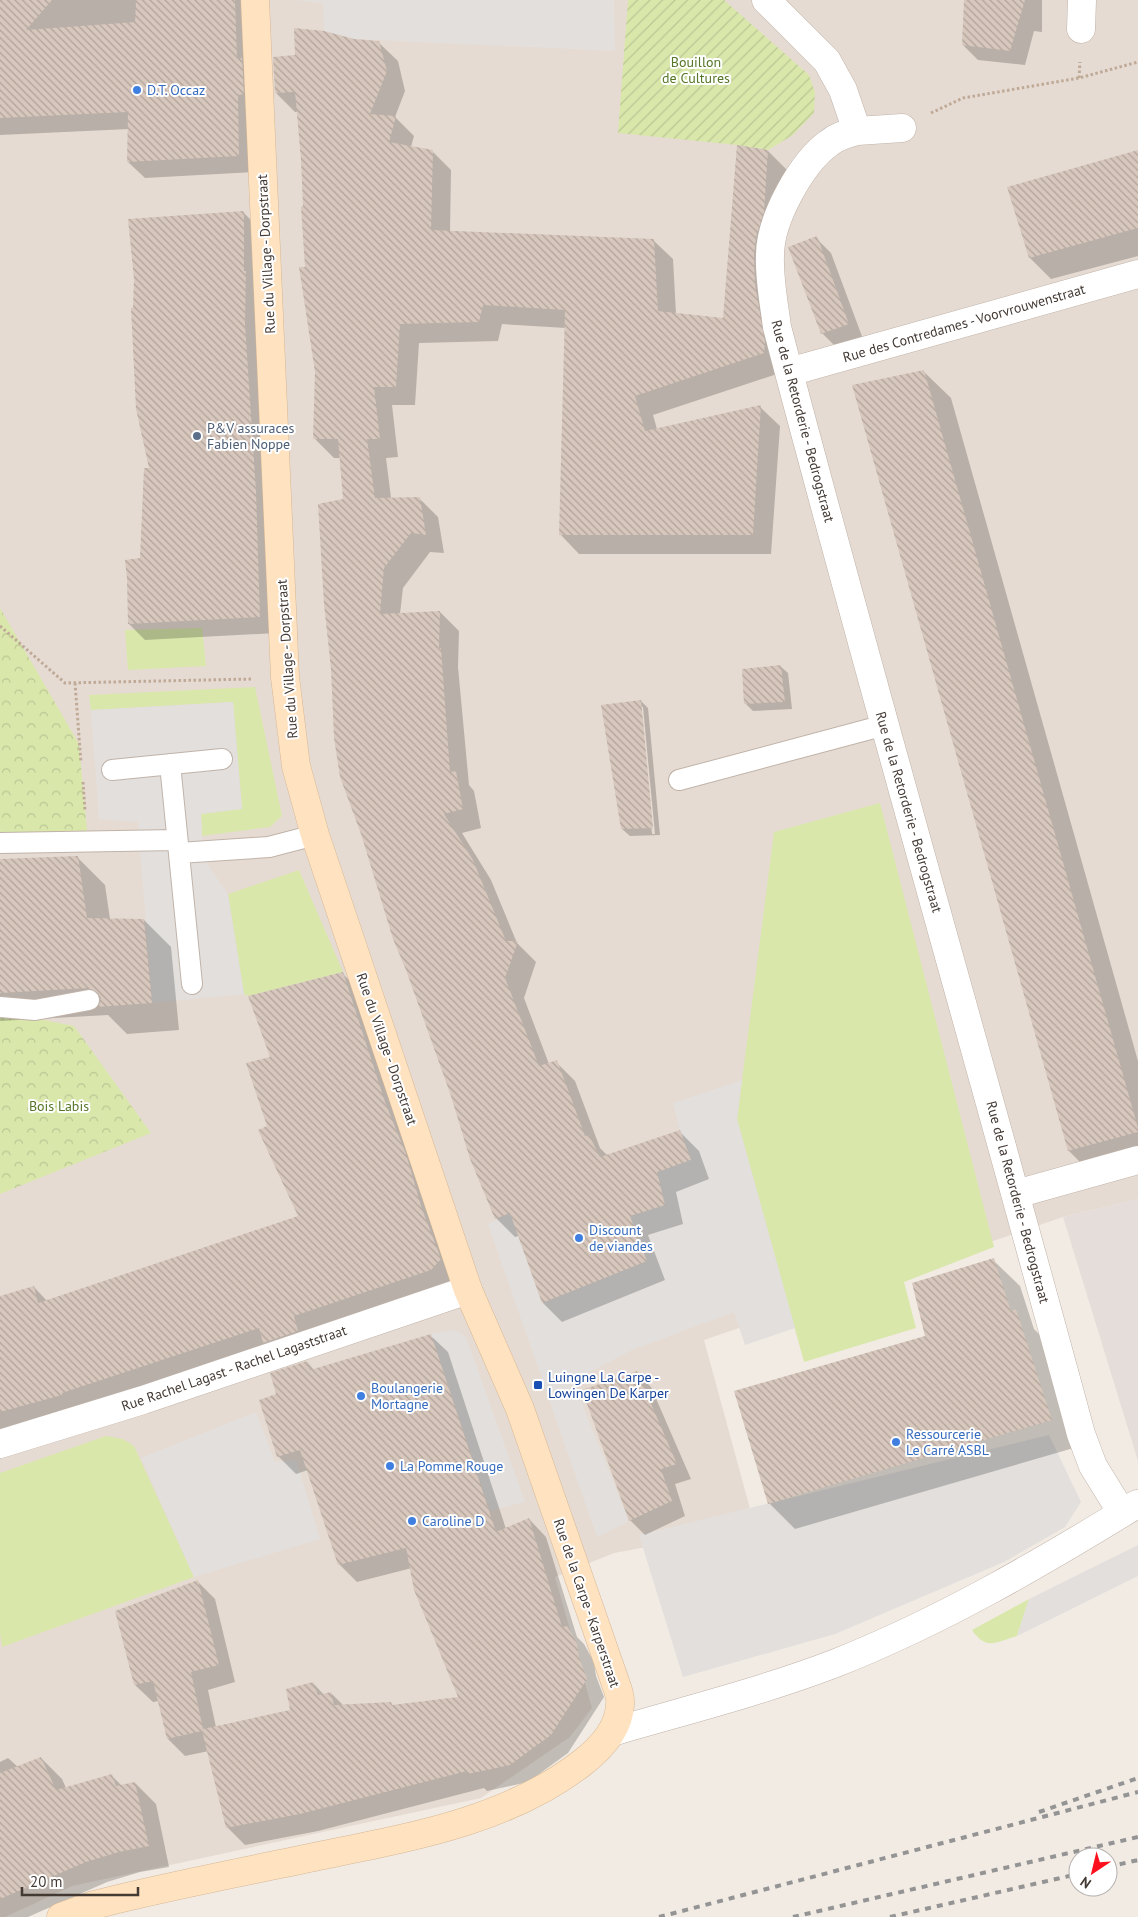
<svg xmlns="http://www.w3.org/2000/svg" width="1138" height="1917" font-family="'PT Sans',sans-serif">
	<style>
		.residential { fill: #e6dbd2 }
		.industrial { fill: #e4ddd9 }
		.green { fill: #d9e7ab }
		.forest { fill: url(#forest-crowns) }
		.garden { fill: url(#garden-furrows) }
		.parking { fill: #e2dfdc }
		.shadow { fill: #0003; fill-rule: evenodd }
		.building { fill: url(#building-back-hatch) }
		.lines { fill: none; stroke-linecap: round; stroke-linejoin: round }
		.lane-casing { stroke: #c0b3a9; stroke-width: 22 }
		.street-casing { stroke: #c0b3a9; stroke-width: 29 }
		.secondary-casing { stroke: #d6b794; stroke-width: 29 }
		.path { stroke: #bfa997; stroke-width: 3; stroke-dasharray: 2.5 2.5; stroke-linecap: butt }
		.lane { stroke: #fff; stroke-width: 20 }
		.street { stroke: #fff; stroke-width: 28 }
		.secondary { stroke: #ffe3c1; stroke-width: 28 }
		.rail { stroke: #949494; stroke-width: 4; stroke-dasharray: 6 6; stroke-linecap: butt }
		.shop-dot { fill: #3f7fe0; stroke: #fff; stroke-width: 2 }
		.service-dot { fill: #5c6f8a; stroke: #fff; stroke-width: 2 }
		.transit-dot { fill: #1a4fb4; stroke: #fff; stroke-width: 2 }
		.labels { text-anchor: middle; stroke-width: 4; stroke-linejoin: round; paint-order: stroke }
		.park-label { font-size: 14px; fill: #557627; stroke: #fff }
		.shop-label { font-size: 14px; fill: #366cbe; stroke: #fff; text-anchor: start }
		.street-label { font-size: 14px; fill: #443a34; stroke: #fff }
		.service-label { font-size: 14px; fill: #4e5e75; stroke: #fff; text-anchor: start }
		.transit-label { font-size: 14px; fill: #164399; stroke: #fff; text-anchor: start }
	</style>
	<defs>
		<pattern id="forest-crowns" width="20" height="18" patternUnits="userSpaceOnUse" patternTransform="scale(1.25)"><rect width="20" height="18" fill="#d9e7ab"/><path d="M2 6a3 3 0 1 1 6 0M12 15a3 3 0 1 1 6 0" fill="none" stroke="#bbc794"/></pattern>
		<pattern id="garden-furrows" width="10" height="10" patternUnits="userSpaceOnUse" patternTransform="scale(1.25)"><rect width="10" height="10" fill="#d9e7ab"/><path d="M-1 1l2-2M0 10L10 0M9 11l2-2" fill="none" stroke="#bbc794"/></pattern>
		<pattern id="building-back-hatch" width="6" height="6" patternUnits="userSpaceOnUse" patternTransform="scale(1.25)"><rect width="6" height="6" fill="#d7c7bc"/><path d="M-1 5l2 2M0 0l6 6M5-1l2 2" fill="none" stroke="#b0a39a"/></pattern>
	</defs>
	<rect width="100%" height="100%" fill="#f2ebe4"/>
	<!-- residential -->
	<path class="residential" d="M 0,0 L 1138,0 L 1138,1199 L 1063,1217 L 704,1340 L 755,1527 L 614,1553 L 555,1577 L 592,1708 L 570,1737 L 481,1798 L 72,1886 L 5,1917 L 0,1917 Z"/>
	<!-- industrial -->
	<path class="industrial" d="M 1138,1199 L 1138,1461 L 1063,1217 Z"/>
	<!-- green -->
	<path class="green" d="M 202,628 L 206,666 L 128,670 L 125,630 Z
		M 255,687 L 282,816 L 270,827 L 202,836 L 201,814 L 242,808 L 233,702 L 91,710 L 89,695 Z
		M 880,803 L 994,1247 L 904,1282 L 916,1328 L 804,1362 L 737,1119 L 774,832 Z
		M 299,870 L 343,972 L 248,996 L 244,994 L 228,894 Z
		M 106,1436 L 123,1439 L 134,1446 L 194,1577 L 2,1647 L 0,1633 L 0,1473 Z
		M 1029,1599 L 1017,1636 C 996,1642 986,1651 972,1630 Z"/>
	<!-- forest -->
	<path class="forest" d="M 0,608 L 79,744 L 88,841 L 0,843 Z
		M 0,1011 L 74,1026 L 151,1133 L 0,1194 Z"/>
	<!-- garden -->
	<path class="garden" d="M 628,0 L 724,0 L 809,75 L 815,92 L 814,113 L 793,135 L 768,150 L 737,145 L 618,133 Z"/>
	<!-- parking -->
	<path class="parking" d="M 295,0 L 614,0 L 615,51 L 354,39 L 324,31 L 323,3 Z
		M 233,702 L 242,809 L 201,814 L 203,858 L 228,894 L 244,994 L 152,1003 L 138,822 L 99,819 L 91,710 Z
		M 742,1080 L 737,1119 L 795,1328 L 745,1345 L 734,1312 L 632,1350 L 573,1381 L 629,1521 L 597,1537 L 488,1224 L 510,1213 L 542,1303 L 647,1261 L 630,1216 L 657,1172 L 691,1160 L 680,1130 L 673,1103 Z
		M 455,1330 L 466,1337 L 525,1502 L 490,1511 L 431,1334 Z
		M 256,1412 L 275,1462 L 296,1459 L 320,1539 L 194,1577 L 141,1458 Z
		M 1049,1435 L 1081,1502 L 1065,1527 L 1004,1562 L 835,1634 L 683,1677 L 639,1535 Z
		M 1138,1545 L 1138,1576 L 1017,1636 L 1029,1599 Z"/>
	<!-- shadow -->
	<path class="shadow" d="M 0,0 L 250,0 L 254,172 L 145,178 L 128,162 L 129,129 L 0,135 Z
		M 966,0 L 1042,0 L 1042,32 L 1034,31 L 1025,65 L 978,60 L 963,45 Z
		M 353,41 L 378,42 L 398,61 L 405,91 L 395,117 L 414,136 L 411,147 L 432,151 L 451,170 L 450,232 L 653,240 L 673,259 L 676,314 L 724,319 L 768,151 L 787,170 L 782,232 L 783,372 L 653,415 L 657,429 L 760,407 L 780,426 L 771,554 L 579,554 L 560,534 L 566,328 L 502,324 L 498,341 L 419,343 L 415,405 L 392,405 L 398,457 L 386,458 L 391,498 L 419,498 L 438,517 L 444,553 L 430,552 L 403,588 L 400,614 L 440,612 L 459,631 L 458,667 L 469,785 L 474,791 L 481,828 L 462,833 L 491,880 L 517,943 L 536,962 L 524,998 L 549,1064 L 556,1062 L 575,1081 L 600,1148 L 608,1156 L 680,1132 L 699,1151 L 709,1179 L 676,1192 L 683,1224 L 648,1235 L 665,1280 L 562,1322 L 543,1303 L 519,1236 L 515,1237 L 496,1218 L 344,500 L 341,458 L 334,458 L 315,439 L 317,372 L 306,268 L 305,208 L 298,112 L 295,112 L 276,93 L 296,56 Z
		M 1138,151 L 1138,256 L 1051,279 L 1030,258 Z
		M 243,212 L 259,228 L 276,633 L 145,640 L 129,624 L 141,560 L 151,469 L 134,309 Z
		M 816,238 L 831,253 L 863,339 L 837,348 L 822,333 Z
		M 923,371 L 951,398 L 1138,1061 L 1138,1166 L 1096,1178 L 1069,1151 Z
		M 780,666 L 788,673 L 792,709 L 753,711 L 746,704 Z
		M 641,701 L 648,708 L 660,835 L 630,836 L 622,829 ZM 641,707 L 643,707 L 655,834 L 652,834 Z
		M 77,857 L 105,885 L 110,919 L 144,920 L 171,947 L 179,1030 L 127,1034 L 108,1015 L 0,1021 L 0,861 Z
		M 343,974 L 359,990 L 457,1276 L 448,1286 L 0,1433 L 0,1297 L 34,1287 L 47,1301 L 299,1217 L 269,1127 L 271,1058 Z
		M 993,1260 L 1020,1286 L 1034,1329 L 1042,1337 L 1077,1447 L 795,1529 L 769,1503 L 926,1337 Z
		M 430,1335 L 448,1352 L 506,1529 L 529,1519 L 546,1537 L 577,1637 L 584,1644 L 594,1662 L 596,1676 L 604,1697 L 568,1753 L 528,1782 L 487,1791 L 484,1788 L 318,1831 L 245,1845 L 227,1827 L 209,1751 L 185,1756 L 168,1739 L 159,1701 L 153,1702 L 135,1685 L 198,1582 L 215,1599 L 235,1682 L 208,1690 L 216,1727 L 291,1711 L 313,1683 L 324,1695 L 331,1693 L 343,1705 L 391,1703 L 393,1706 L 460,1698 L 412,1568 L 357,1582 L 339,1564 L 308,1470 L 296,1474 L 278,1456 L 277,1395 L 307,1362 L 314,1370 Z
		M 637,1373 L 651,1387 L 691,1479 L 675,1484 L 685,1516 L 645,1535 L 630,1520 Z
		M 8,1758 L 18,1767 L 41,1758 L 62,1779 L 66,1788 L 112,1776 L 122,1786 L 135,1783 L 156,1804 L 169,1867 L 140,1872 L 107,1882 L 28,1917 L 0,1917 L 0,1762 Z"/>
	<!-- building -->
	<path class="building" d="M 0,0 L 52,0 L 26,30 L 135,22 L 136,0 L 235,0 L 237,59 L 242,58 L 244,94 L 238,95 L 239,156 L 127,162 L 128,112 L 0,118 Z
		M 964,0 L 1025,0 L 1010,51 L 962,45 Z
		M 294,28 L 324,31 L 354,39 L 379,41 L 387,71 L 370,114 L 396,116 L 389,142 L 433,150 L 431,230 L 654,239 L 658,311 L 723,318 L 737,145 L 768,150 L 764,212 L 756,237 L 754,255 L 755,284 L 765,342 L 764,353 L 635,396 L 645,431 L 761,405 L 753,535 L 559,535 L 565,310 L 483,305 L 479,322 L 400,324 L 396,387 L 374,387 L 380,439 L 367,439 L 375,498 L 420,497 L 426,535 L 411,533 L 384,568 L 380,614 L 440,611 L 439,648 L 441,648 L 450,772 L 456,771 L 463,809 L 444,814 L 473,860 L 506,941 L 518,941 L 505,978 L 539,1066 L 557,1060 L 585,1136 L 589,1135 L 600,1157 L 680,1130 L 691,1160 L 657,1172 L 665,1205 L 630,1216 L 647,1261 L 542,1303 L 510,1213 L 495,1219 L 470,1159 L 451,1096 L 406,970 L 393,939 L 361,834 L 340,777 L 334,738 L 331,669 L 324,604 L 318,504 L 343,499 L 338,439 L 313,439 L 315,372 L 299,267 L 305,267 L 301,207 L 303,206 L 301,159 L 295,92 L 275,93 L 273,57 L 295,55 Z
		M 1138,150 L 1138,228 L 1029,258 L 1007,187 Z
		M 244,211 L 244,271 L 246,271 L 245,324 L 256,491 L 260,617 L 128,624 L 127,579 L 125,560 L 140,558 L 144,468 L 149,468 L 136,409 L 131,308 L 133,308 L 134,279 L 128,219 Z
		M 817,236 L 849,324 L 821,334 L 788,247 Z
		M 924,370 L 1138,1128 L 1138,1132 L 1068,1151 L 852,385 Z
		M 781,665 L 785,702 L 744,704 L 742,669 Z
		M 641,700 L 653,828 L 621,829 L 601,705 Z
		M 78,856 L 87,918 L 144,919 L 152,1003 L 98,1007 L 101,998 L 98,993 L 88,988 L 0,993 L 0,859 Z
		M 343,972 L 385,1102 L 406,1154 L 421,1206 L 441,1259 L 431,1270 L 294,1316 L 298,1331 L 263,1343 L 259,1328 L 62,1393 L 62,1395 L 0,1412 L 0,1296 L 34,1286 L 38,1303 L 298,1216 L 258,1130 L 267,1126 L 246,1063 L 270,1057 L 248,996 Z
		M 994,1258 L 1011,1311 L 1016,1309 L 1052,1420 L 768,1504 L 734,1391 L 925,1336 L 912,1283 Z
		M 431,1334 L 496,1532 L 529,1518 L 562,1627 L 567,1626 L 577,1643 L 579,1657 L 587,1679 L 551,1735 L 510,1765 L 468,1774 L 467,1771 L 300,1814 L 226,1828 L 202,1731 L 167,1739 L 153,1681 L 134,1685 L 115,1611 L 198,1580 L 219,1665 L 191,1672 L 203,1729 L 290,1710 L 286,1689 L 313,1682 L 318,1695 L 331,1692 L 334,1705 L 391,1702 L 392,1705 L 458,1697 L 414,1590 L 406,1548 L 338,1565 L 300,1450 L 277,1457 L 259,1400 L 276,1394 L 270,1373 L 307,1361 L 310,1370 Z
		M 637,1371 L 677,1464 L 661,1469 L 672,1501 L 629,1521 L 582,1390 Z
		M 41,1757 L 56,1790 L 112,1774 L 116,1786 L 135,1782 L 149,1846 L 119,1852 L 86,1862 L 0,1899 L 0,1773 Z"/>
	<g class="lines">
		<defs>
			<path id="lane" d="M 170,764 L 192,984
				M 112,770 L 222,759
				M 679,780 L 885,725
				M 0,843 L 177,840
				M 179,853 L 269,847 L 315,835
				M 0,1007 L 35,1010 L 89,1000"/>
			<path id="street" d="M 766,0 L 827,61 L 843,90 L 857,131 L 902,128
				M 1081,29 L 1082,0
				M 857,131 C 846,134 837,136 829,143 C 801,163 770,220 770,255 C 769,279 774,303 777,327 C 874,697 981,1064 1081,1434 L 1093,1466 L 1122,1513
				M 789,372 L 1138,274
				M 1016,1194 L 1138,1160
				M 0,1444 L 143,1400 L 468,1290
				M 612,1732 C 687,1710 763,1691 836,1663 C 942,1621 1041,1563 1137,1504"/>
			<path id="secondary" d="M 61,1917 L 94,1905 L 118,1899 C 176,1885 236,1873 295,1861 C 392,1840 501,1826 582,1763 C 600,1749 619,1729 620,1705 C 621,1700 619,1694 618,1690 L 520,1409 L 468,1290 L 315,835 L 296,766 L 285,677 L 255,0"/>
		</defs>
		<!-- lane casing -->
		<use href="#lane" class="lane-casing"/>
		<!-- street casing -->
		<use href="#street" class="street-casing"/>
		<!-- secondary casing -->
		<use href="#secondary" class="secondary-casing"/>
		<!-- path -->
		<path class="path" d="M 1079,78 L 1080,62
			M 931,113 L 963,98 L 1079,78 L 1138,62
			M 0,626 L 65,683 L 252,679
			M 75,683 L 81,763
			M 83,782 L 85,811"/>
		<!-- lane -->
		<use href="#lane" class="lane"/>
		<!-- street -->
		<use href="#street" class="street"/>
		<!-- secondary -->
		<use href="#secondary" class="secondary"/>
		<!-- rail -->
		<path class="rail" d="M 1039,1812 L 1138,1778
			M 1108,1867 L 1138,1860
			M 659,1917 L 1138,1792
			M 793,1917 L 1138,1837
			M 890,1917 L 1078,1874"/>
	</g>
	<!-- markers -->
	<g class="shop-dot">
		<circle cx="137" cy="90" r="5"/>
		<circle cx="579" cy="1238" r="5"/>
		<circle cx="361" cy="1396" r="5"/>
		<circle cx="896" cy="1442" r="5"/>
		<circle cx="390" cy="1466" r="5"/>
		<circle cx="412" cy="1521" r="5"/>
	</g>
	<circle class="service-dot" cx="197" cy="436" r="5"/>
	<rect class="transit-dot" x="533" y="1380" width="10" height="10" rx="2.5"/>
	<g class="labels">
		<!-- park labels -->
		<g class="park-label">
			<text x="696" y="67">Bouillon<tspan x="696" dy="16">de Cultures</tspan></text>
			<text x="59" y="1111">Bois Labis</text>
		</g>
		<!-- shop labels -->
		<g class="shop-label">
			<text x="147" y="95">D.T. Occaz</text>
			<text x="589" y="1235">Discount<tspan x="589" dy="16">de viandes</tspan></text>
			<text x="371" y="1393">Boulangerie<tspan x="371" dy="16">Mortagne</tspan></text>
			<text x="906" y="1439">Ressourcerie<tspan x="906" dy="16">Le Carré ASBL</tspan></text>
			<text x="400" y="1471">La Pomme Rouge</text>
			<text x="422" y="1526">Caroline D</text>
		</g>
		<!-- street labels -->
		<g class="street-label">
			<text transform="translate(266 254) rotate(-93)" y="5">Rue du Village - Dorpstraat</text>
			<text transform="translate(964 323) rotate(-16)" y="5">Rue des Contredames - Voorvrouwenstraat</text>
			<text transform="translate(803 421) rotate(75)" y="5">Rue de la Retorderie - Bedrogstraat</text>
			<text transform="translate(287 659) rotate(-94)" y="5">Rue du Village - Dorpstraat</text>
			<text transform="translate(909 812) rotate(74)" y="5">Rue de la Retorderie - Bedrogstraat</text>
			<text transform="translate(387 1049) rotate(71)" y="5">Rue du Village - Dorpstraat</text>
			<text transform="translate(1018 1202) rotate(75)" y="5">Rue de la Retorderie - Bedrogstraat</text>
			<text transform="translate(234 1368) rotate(-19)" y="5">Rue Rachel Lagast - Rachel Lagaststraat</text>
			<text transform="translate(587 1603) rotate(71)" y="5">Rue de la Carpe - Karperstraat</text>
		</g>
		<!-- service labels -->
		<g class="service-label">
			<text x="207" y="433">P&amp;V assuraces<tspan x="207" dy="16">Fabien Noppe</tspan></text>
		</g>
		<!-- transit labels -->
		<g class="transit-label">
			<text x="548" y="1382">Luingne La Carpe -<tspan x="548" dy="16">Lowingen De Karper</tspan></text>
		</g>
	</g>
	<!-- north arrow -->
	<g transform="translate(1093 1872) rotate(215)"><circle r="24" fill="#ffffff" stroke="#b4b0ae"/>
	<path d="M0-4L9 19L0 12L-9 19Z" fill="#fd101e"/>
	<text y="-8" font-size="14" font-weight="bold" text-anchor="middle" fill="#443a34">N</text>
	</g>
	<!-- scale -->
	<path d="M22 1887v8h116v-8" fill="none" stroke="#443a34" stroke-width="2.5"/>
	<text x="30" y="1887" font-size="15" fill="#443a34" stroke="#ffffff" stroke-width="4" paint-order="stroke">20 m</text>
</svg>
